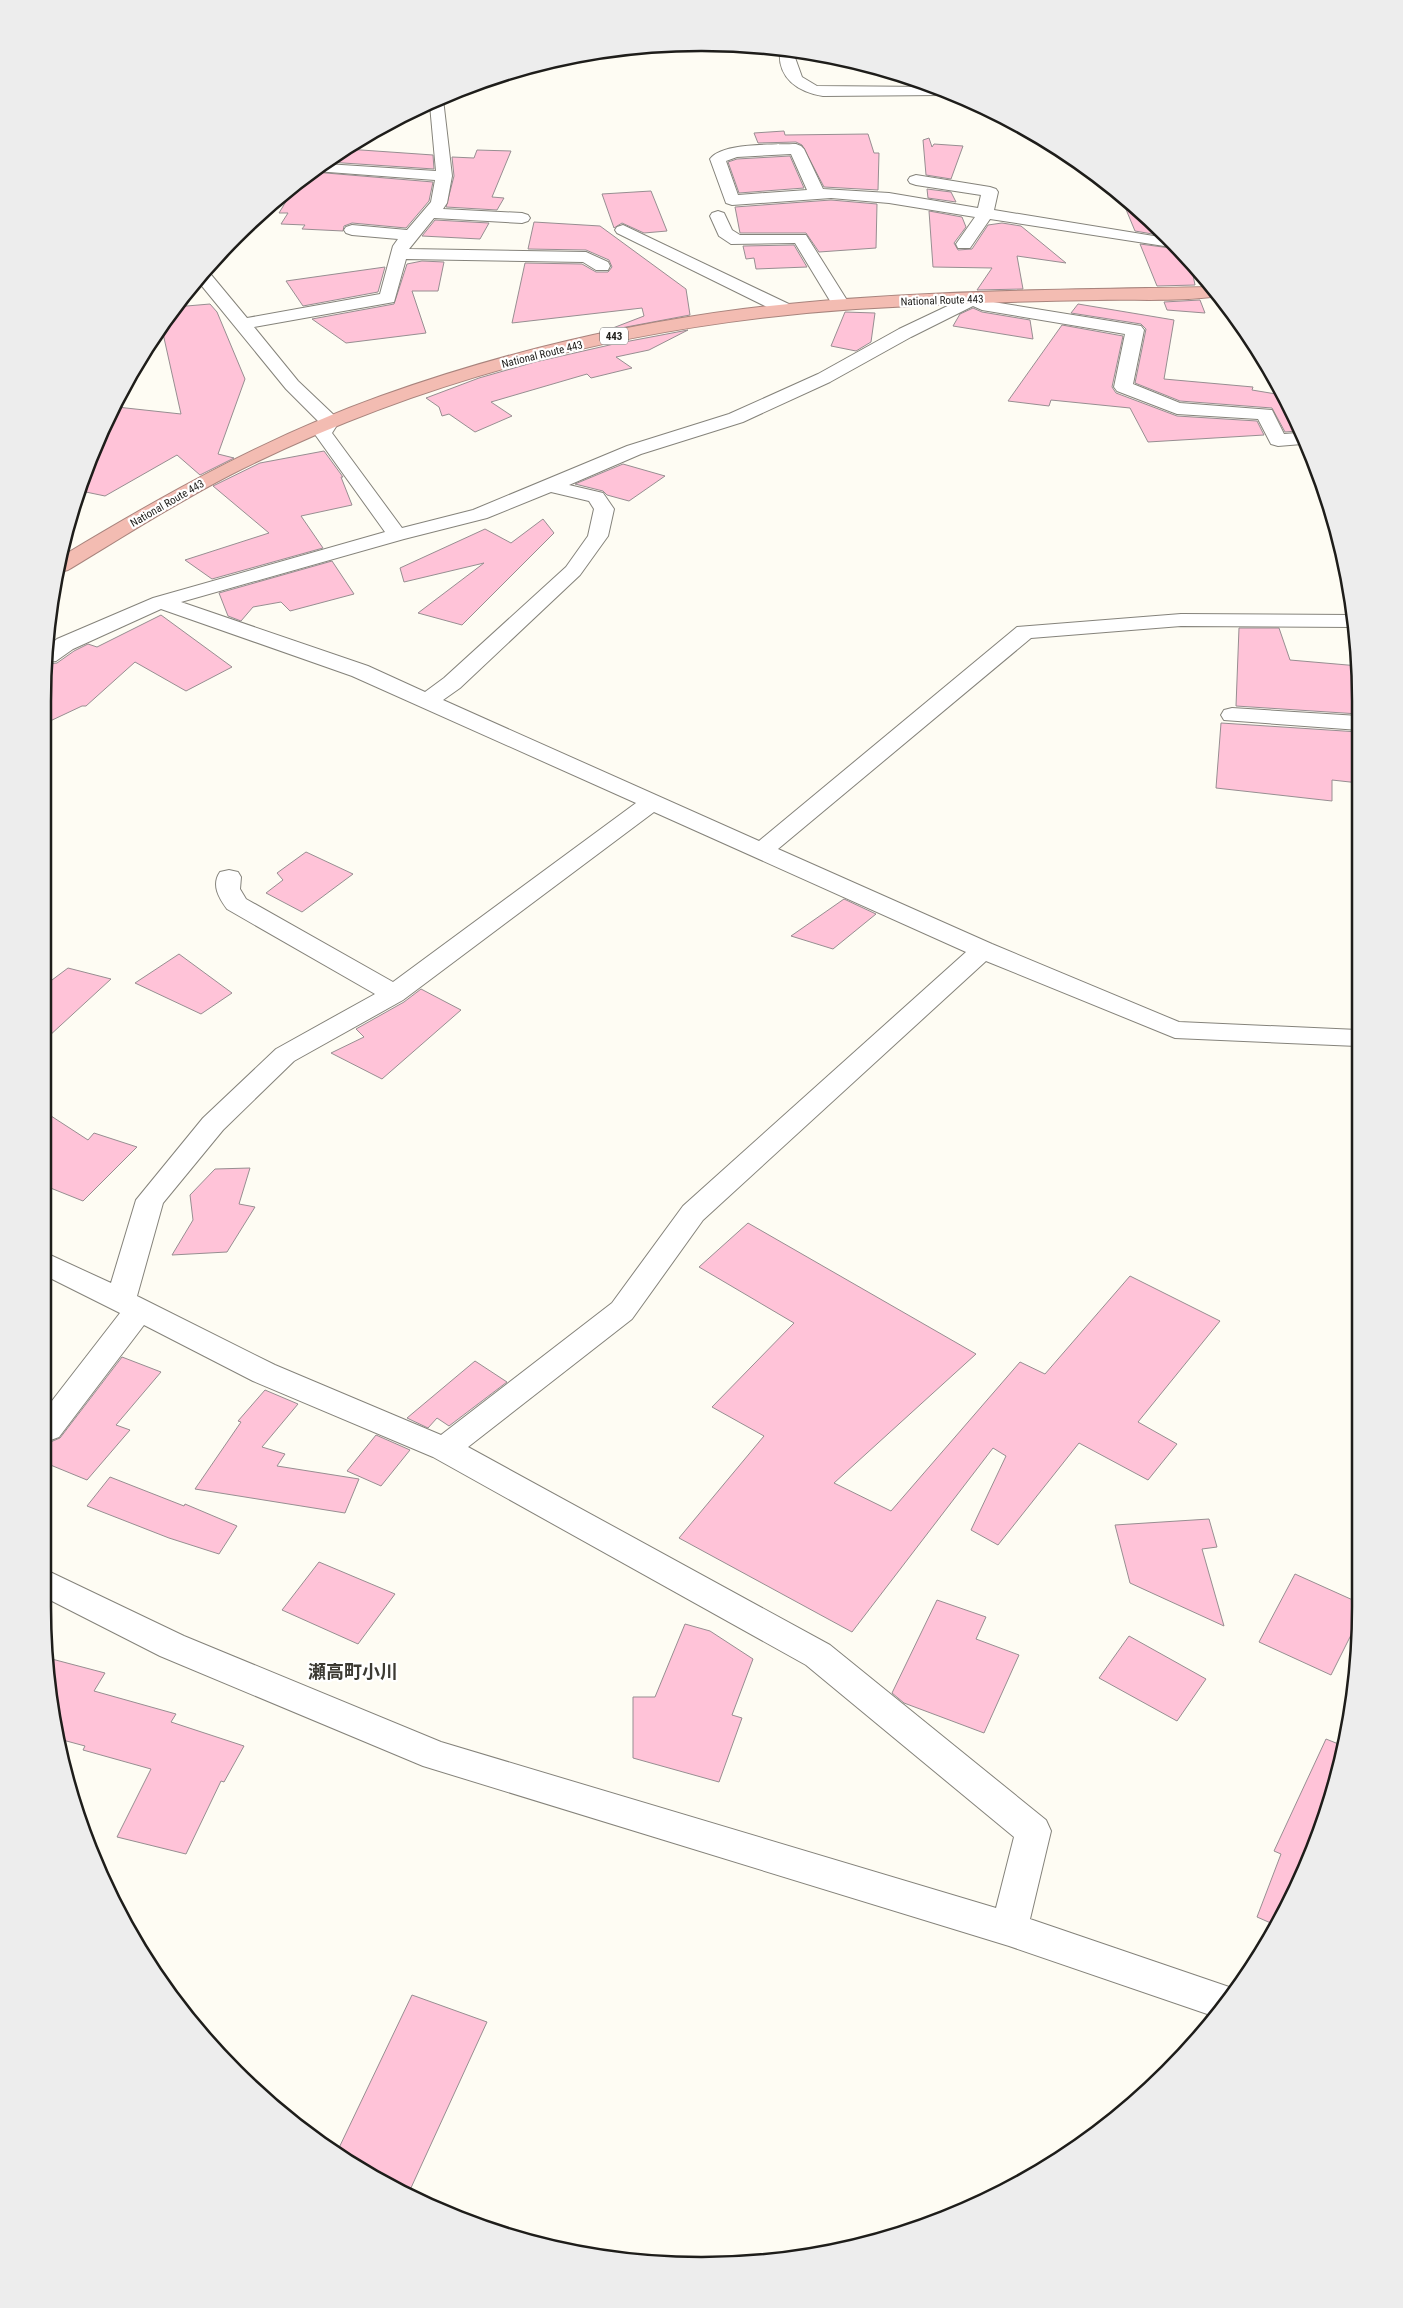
<svg xmlns="http://www.w3.org/2000/svg" width="1403" height="2308" font-family="'Roboto Condensed','Noto Sans JP',sans-serif">
	<style>
		.building { fill: #ffc3d8; stroke: #978e91 }
		.lines { fill: none; stroke-linecap: round; stroke-linejoin: round }
		.minor-casing { stroke: #85837b; stroke-width: 2 }
		.highway-casing { stroke: #a8847d; stroke-width: 2 }
		.minor { fill: #fff; fill-rule: evenodd }
		.highway { fill: #f3bcb2; fill-rule: evenodd }
		.labels { text-anchor: middle; stroke-width: 4.5; stroke-linejoin: round; paint-order: stroke }
		.far-street-label { font-size: 11px; fill: #1e1d1a; stroke: #fff }
		.shield { fill: #fff; stroke: #62615f; stroke-width: 1 }
		.shield-label { font-size: 11px; font-weight: bold; fill: #1e1d1a }
		.near-quarter-label { font-size: 18px; font-weight: bold; fill: #3c3a33; stroke: #fff }
		.rim { fill: none; stroke: #1e1d1a; stroke-width: 2.5 }
	</style>
	<rect width="100%" height="100%" fill="#fefcf3"/>
	<!-- building -->
	<path class="building" d="M 784,131 L 785,135 L 868,134 L 874,153 L 879,153 L 878,190 L 824,187 L 802,145 L 796,142 L 758,143 L 754,133 Z
		M 929,138 L 932,147 L 934,144 L 963,146 L 951,179 L 926,175 L 923,140 Z
		M 347,149 L 433,155 L 434,169 L 328,162 Z
		M 477,150 L 511,151 L 492,197 L 504,198 L 497,210 L 446,207 L 454,176 L 452,157 L 474,158 Z
		M 790,156 L 804,188 L 739,193 L 728,162 L 737,159 Z
		M 313,173 L 314,172 L 433,182 L 429,201 L 406,228 L 352,223 L 344,226 L 343,231 L 302,229 L 305,225 L 281,224 L 288,213 L 279,213 L 296,185 Z
		M 927,189 L 951,192 L 956,202 L 928,198 Z
		M 651,191 L 667,231 L 644,233 L 622,223 L 614,228 L 602,194 Z
		M 1120,195 L 1164,236 L 1135,231 Z
		M 831,200 L 877,204 L 876,248 L 819,252 L 806,233 L 740,233 L 735,207 Z
		M 929,211 L 962,217 L 966,227 L 954,243 L 958,250 L 972,249 L 988,225 L 1002,223 L 1021,226 L 1066,263 L 1017,256 L 1023,289 L 977,290 L 992,268 L 933,267 Z
		M 435,220 L 489,223 L 480,239 L 422,236 Z
		M 534,222 L 600,226 L 686,289 L 690,315 L 605,331 L 644,316 L 642,308 L 512,323 L 525,263 L 582,264 L 596,272 L 608,272 L 612,267 L 609,260 L 586,250 L 528,249 Z
		M 1140,244 L 1178,249 L 1190,260 L 1195,285 L 1157,286 Z
		M 794,245 L 807,267 L 756,269 L 754,258 L 746,259 L 743,246 Z
		M 422,261 L 444,262 L 438,291 L 412,291 L 426,333 L 346,343 L 312,319 L 394,304 L 407,264 Z
		M 385,267 L 378,292 L 303,306 L 286,281 Z
		M 1200,300 L 1205,313 L 1167,310 L 1164,302 Z
		M 210,304 L 217,312 L 245,379 L 218,454 L 234,458 L 200,475 L 177,455 L 105,496 L 81,491 L 93,450 L 117,407 L 181,414 L 162,329 L 175,307 Z
		M 1078,304 L 1174,320 L 1164,379 L 1253,387 L 1252,390 L 1282,395 L 1297,431 L 1285,432 L 1272,408 L 1180,401 L 1135,383 L 1146,329 L 1141,324 L 1071,313 Z
		M 973,308 L 982,312 L 1030,320 L 1033,339 L 953,326 L 960,314 Z
		M 845,312 L 875,313 L 871,342 L 856,351 L 831,346 Z
		M 1062,325 L 1123,336 L 1112,387 L 1116,393 L 1177,416 L 1257,421 L 1264,435 L 1148,442 L 1130,408 L 1051,400 L 1049,406 L 1008,401 Z
		M 688,330 L 649,350 L 616,357 L 632,368 L 591,378 L 587,374 L 491,402 L 512,416 L 475,432 L 449,414 L 442,416 L 439,407 L 426,398 L 479,378 L 535,362 L 614,344 Z
		M 324,451 L 343,477 L 341,477 L 352,505 L 301,516 L 323,548 L 212,579 L 185,560 L 269,533 L 213,486 L 260,463 Z
		M 623,464 L 665,476 L 629,501 L 607,495 L 603,491 L 575,484 Z
		M 543,519 L 554,533 L 462,625 L 418,613 L 484,563 L 404,582 L 400,568 L 485,529 L 511,543 Z
		M 332,561 L 354,594 L 290,611 L 281,602 L 253,607 L 241,621 L 228,616 L 219,593 Z
		M 161,615 L 232,667 L 186,691 L 135,662 L 86,706 L 82,706 L 48,722 L 48,664 L 57,663 L 74,651 L 88,644 L 97,647 Z
		M 1239,628 L 1279,628 L 1290,660 L 1359,666 L 1359,714 L 1236,706 Z
		M 1221,723 L 1359,732 L 1359,783 L 1332,780 L 1332,801 L 1216,788 Z
		M 306,852 L 353,874 L 302,912 L 266,893 L 283,880 L 277,873 Z
		M 844,899 L 876,914 L 833,949 L 791,936 Z
		M 179,954 L 232,993 L 201,1014 L 135,983 Z
		M 68,968 L 111,979 L 48,1037 L 48,983 Z
		M 421,989 L 461,1010 L 382,1079 L 331,1053 L 364,1037 L 356,1029 L 404,1002 Z
		M 48,1114 L 88,1140 L 94,1133 L 137,1147 L 83,1201 L 48,1187 Z
		M 250,1168 L 239,1204 L 255,1207 L 227,1252 L 172,1255 L 193,1220 L 190,1195 L 215,1169 Z
		M 748,1223 L 976,1354 L 834,1483 L 891,1511 L 1020,1362 L 1045,1374 L 1130,1276 L 1220,1321 L 1138,1422 L 1177,1444 L 1148,1480 L 1079,1443 L 998,1545 L 971,1530 L 1006,1456 L 993,1448 L 852,1632 L 679,1538 L 764,1436 L 712,1407 L 794,1323 L 699,1267 Z
		M 122,1357 L 161,1372 L 116,1425 L 130,1430 L 87,1480 L 48,1464 L 48,1443 L 60,1438 Z
		M 475,1361 L 507,1382 L 449,1426 L 437,1418 L 428,1428 L 407,1418 Z
		M 265,1390 L 298,1404 L 262,1447 L 285,1454 L 277,1466 L 359,1479 L 345,1513 L 195,1489 L 241,1422 L 238,1421 Z
		M 376,1435 L 410,1450 L 381,1486 L 347,1471 Z
		M 110,1477 L 184,1506 L 185,1504 L 237,1526 L 219,1554 L 169,1538 L 87,1506 Z
		M 1209,1519 L 1217,1547 L 1202,1549 L 1224,1626 L 1130,1583 L 1115,1525 Z
		M 319,1562 L 395,1594 L 358,1644 L 282,1610 Z
		M 1295,1574 L 1355,1601 L 1355,1627 L 1331,1675 L 1259,1642 Z
		M 937,1600 L 986,1617 L 976,1639 L 1019,1655 L 984,1733 L 904,1703 L 892,1693 Z
		M 685,1624 L 710,1631 L 753,1659 L 732,1715 L 742,1718 L 719,1782 L 633,1758 L 633,1697 L 655,1697 Z
		M 1129,1636 L 1206,1679 L 1177,1721 L 1099,1678 Z
		M 48,1658 L 105,1673 L 94,1691 L 176,1714 L 171,1722 L 244,1746 L 224,1782 L 221,1781 L 186,1854 L 117,1837 L 151,1769 L 83,1750 L 85,1746 L 59,1739 L 48,1693 Z
		M 1326,1739 L 1341,1745 L 1310,1859 L 1273,1924 L 1257,1917 L 1281,1854 L 1274,1851 Z
		M 412,1995 L 487,2022 L 410,2190 L 379,2178 L 337,2152 Z"/>
	<g class="lines">
		<defs>
			<path id="minor" d="M 780,50 L 793,52 L 802,77 L 817,86 L 930,87 L 948,93 L 942,95 L 823,96 C 798,92 777,78 780,50 Z
				M 443,99 L 452,176 L 447,203 L 443,209 L 522,213 L 528,215 L 530,218 L 528,221 L 522,223 L 434,218 L 409,249 L 586,252 L 608,262 L 610,266 L 608,270 L 596,270 L 583,262 L 406,259 L 394,302 L 254,327 L 298,381 L 337,418 L 339,422 L 332,433 L 402,528 L 473,510 L 627,446 L 729,414 L 818,374 L 899,329 L 975,293 L 981,294 L 987,301 L 1141,326 L 1144,330 L 1133,384 L 1180,403 L 1272,410 L 1284,434 L 1298,433 L 1302,444 L 1278,446 L 1271,444 L 1258,419 L 1177,414 L 1117,391 L 1114,387 L 1125,334 L 982,310 L 973,306 L 911,337 L 830,382 L 743,422 L 641,454 L 569,485 L 603,493 L 614,509 L 608,536 L 580,575 L 460,688 L 443,700 L 759,841 L 1017,627 L 1181,614 L 1352,615 L 1353,627 L 1181,626 L 1031,638 L 778,849 L 992,944 L 1179,1022 L 1358,1030 L 1357,1046 L 1175,1038 L 986,961 L 703,1220 L 632,1319 L 468,1447 L 830,1645 L 1046,1820 L 1051,1831 L 1030,1919 L 1235,1989 L 1216,2017 L 1009,1946 L 423,1766 L 160,1656 L 48,1599 L 48,1571 L 184,1636 L 441,1742 L 996,1908 L 1014,1837 L 806,1665 L 433,1457 L 253,1381 L 144,1325 L 59,1437 L 48,1441 L 48,1406 L 120,1313 L 48,1277 L 48,1254 L 111,1283 L 136,1200 L 203,1118 L 276,1049 L 375,994 L 227,909 C 219,898 211,885 220,872 L 229,870 L 238,872 L 241,877 L 240,889 L 246,899 L 393,982 L 636,803 L 352,676 L 161,609 L 73,649 L 56,661 L 48,662 L 48,646 L 57,639 L 153,598 L 385,532 L 314,433 L 320,423 L 286,389 L 197,280 L 208,271 L 247,318 L 380,294 L 393,246 L 398,239 L 352,235 L 346,233 L 344,230 L 346,227 L 352,225 L 407,230 L 431,202 L 435,180 L 315,171 L 326,164 L 436,171 L 430,105 ZM 551,492 L 589,501 L 594,509 L 588,536 L 566,567 L 444,678 L 425,692 L 368,666 L 181,602 L 404,539 L 487,518 ZM 654,812 L 966,952 L 683,1206 L 612,1303 L 441,1435 L 275,1365 L 137,1296 L 163,1203 L 223,1130 L 294,1061 L 403,1000 Z
				M 796,144 L 801,146 L 804,149 L 823,189 L 889,193 L 978,208 L 981,195 L 916,185 L 910,183 L 908,180 L 910,177 L 916,175 L 990,187 L 996,189 L 998,192 L 994,210 L 1166,238 L 1177,248 L 990,219 L 970,248 L 958,248 L 956,244 L 975,217 L 889,203 L 831,198 L 732,205 L 726,203 L 710,159 C 722,142 776,145 796,144 ZM 791,154 L 807,190 L 738,195 L 726,161 L 737,157 Z
				M 718,211 L 724,213 L 732,230 L 740,235 L 806,235 L 850,305 L 847,309 L 835,309 L 795,243 L 731,244 L 719,236 L 710,216 L 712,213 Z
				M 623,225 L 793,306 L 796,310 L 793,314 L 781,314 L 617,233 L 615,230 L 617,227 Z
				M 1232,708 L 1359,716 L 1359,730 L 1224,720 L 1221,715 L 1224,710 Z"/>
			<path id="highway" d="M 1211,287 L 1218,296 C 1179,302 1137,299 1097,300 C 1017,301 936,304 856,309 C 638,324 425,376 230,475 C 174,504 121,538 68,570 L 60,572 L 64,555 C 167,493 267,437 381,396 C 498,354 619,325 743,309 C 898,290 1055,290 1211,287 Z"/>
		</defs>
		<!-- minor casing -->
		<use href="#minor" class="minor-casing"/>
		<!-- highway casing -->
		<use href="#highway" class="highway-casing"/>
		<!-- minor -->
		<use href="#minor" class="minor"/>
		<!-- highway -->
		<use href="#highway" class="highway"/>
	</g>
	<g class="labels">
		<!-- far-street labels -->
		<g class="far-street-label">
			<text transform="translate(942 300) rotate(-2)" y="4">National Route 443</text>
			<text transform="translate(542 354) rotate(-14)" y="4">National Route 443</text>
			<text transform="translate(167 503) rotate(-30)" y="4">National Route 443</text>
		</g>
		<!-- shield labels -->
		<rect class="shield" x="600" y="327.5" width="28" height="17" rx="4"/>
		<g class="shield-label">
			<text x="614" y="340">443</text>
		</g>
		<!-- near-quarter labels -->
		<g class="near-quarter-label">
			<text x="353" y="1678">瀬高町小川</text>
		</g>
	</g>
	<!-- crop -->
	<path d="M0 0H1403V2308H0ZM701 51H702A650 650 0 0 1 1352 701V1607A650 650 0 0 1 702 2257H701A650 650 0 0 1 51 1607V701A650 650 0 0 1 701 51Z" fill="#ededed" fill-rule="evenodd"/>
	<path class="rim" d="M701 51H702A650 650 0 0 1 1352 701V1607A650 650 0 0 1 702 2257H701A650 650 0 0 1 51 1607V701A650 650 0 0 1 701 51Z"/>
</svg>
